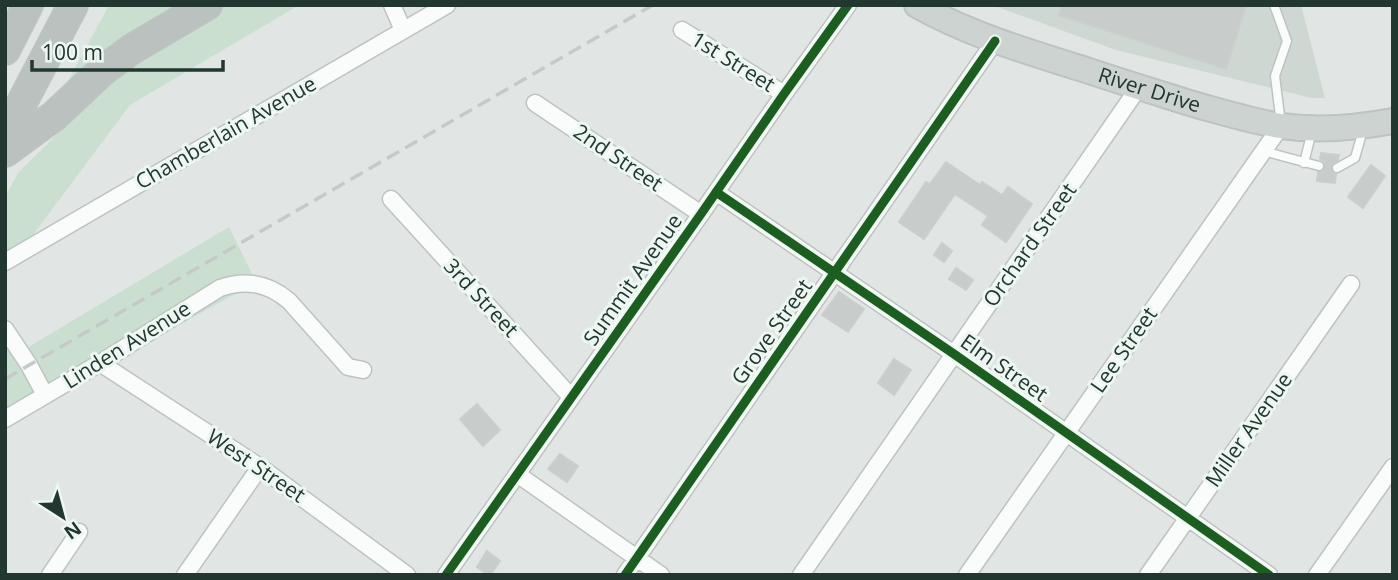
<svg xmlns="http://www.w3.org/2000/svg" width="1398" height="580" font-family="'Open Sans',sans-serif">
	<style>
		.built { fill: #cfd7d3 }
		.green { fill: #cadfd0 }
		.building { fill: #c8cdcb; stroke: #cacfcd; stroke-width: 2 }
		.lines { fill: none; stroke-linecap: round; stroke-linejoin: round }
		.service-casing { stroke: #bec3c1; stroke-width: 11 }
		.minor-casing { stroke: #bec3c1; stroke-width: 19 }
		.primary-casing { stroke: #bcc3c0; stroke-width: 28 }
		.motorway-casing { stroke: #bcc3c0; stroke-width: 32 }
		.service { stroke: #fafbfb; stroke-width: 8 }
		.minor { stroke: #fafbfb; stroke-width: 16 }
		.primary { stroke: #cdd3d1; stroke-width: 24 }
		.motorway { stroke: #bac1bf; stroke-width: 28 }
		.rail { stroke: #c5c9c8; stroke-width: 3.5; stroke-dasharray: 14 7; stroke-linecap: butt }
		.cycleway-casing { stroke: #eef6f2; stroke-width: 13 }
		.cycleway { stroke: #1b5e20; stroke-width: 9 }
		.labels { text-anchor: middle; stroke-width: 6; stroke-linejoin: round; paint-order: stroke }
		.street-label { font-size: 21px; fill: #213730; stroke: #eef6f2 }
	</style>
	<rect width="100%" height="100%" fill="#e1e6e4"/>
	<!-- built -->
	<path class="built" d="M 992,5 L 1301,5 L 1325,98 L 1312,98 L 1116,50 Z"/>
	<!-- green -->
	<path class="green" d="M 109,5 L 199,5 L 60,96 Z
		M 225,5 L 299,5 L 130,105 L 21,251 L 5,261 L 5,197 L 18,173 L 126,66 Z
		M 229,227 L 256,282 L 5,423 L 5,330 L 20,352 Z"/>
	<!-- building -->
	<path class="building" d="M 1062,5 L 1246,5 L 1226,69 L 1059,15 Z
		M 1321,153 L 1339,155 L 1338,160 L 1332,164 L 1331,167 L 1332,172 L 1336,174 L 1335,183 L 1317,181 L 1318,172 L 1323,171 L 1325,167 L 1324,162 L 1320,159 Z
		M 946,162 L 980,185 L 982,182 L 1002,195 L 1008,187 L 1032,204 L 1006,242 L 982,225 L 988,216 L 955,194 L 924,239 L 899,222 L 926,182 L 930,184 Z
		M 1371,165 L 1385,176 L 1363,208 L 1348,197 Z
		M 942,243 L 952,251 L 944,262 L 934,255 Z
		M 956,268 L 973,280 L 966,290 L 949,279 Z
		M 839,292 L 864,309 L 848,332 L 822,315 Z
		M 894,359 L 911,370 L 894,395 L 878,383 Z
		M 477,404 L 500,430 L 483,446 L 460,419 Z
		M 560,454 L 578,466 L 567,482 L 548,469 Z
		M 487,551 L 500,561 L 490,575 L 488,575 L 477,567 Z"/>
	<g class="lines">
		<defs>
			<path id="service" d="M 1274,5 L 1287,41 L 1275,76 L 1281,124
				M 1263,151 L 1319,166
				M 1304,163 L 1312,131
				M 1337,168 L 1355,158 L 1363,130"/>
			<path id="minor" d="M 392,5 L 403,30
				M 682,30 L 784,94
				M 535,103 L 701,214
				M 716,192 L 954,354 L 1269,575
				M 391,199 L 571,397
				M 5,262 L 447,5
				M 5,329 L 29,365 L 45,395
				M 100,363 L 260,467 L 407,575
				M 5,419 L 100,363 L 220,288 C 246,279 268,283 289,301 L 348,367 L 363,370
				M 517,474 L 661,575
				M 50,575 L 79,532
				M 185,575 L 260,467
				M 446,575 L 701,214 L 784,94 L 848,5
				M 625,575 L 995,41
				M 801,575 L 1139,87
				M 967,575 L 1281,126
				M 1148,575 L 1351,284
				M 1317,575 L 1393,467"/>
			<g id="primary">
				<path id="s1" d="M 917,5 C 970,35 1029,52 1086,70 C 1122,82 1158,93 1193,104 C 1222,112 1251,121 1281,126 C 1319,131 1356,128 1393,121"/>
			</g>
			<path id="motorway" d="M 5,50 L 28,5
				M 5,135 L 73,5
				M 5,152 L 54,116 L 101,72 L 132,49 L 207,5"/>
		</defs>
		<!-- service casing -->
		<use href="#service" class="service-casing"/>
		<!-- minor casing -->
		<use href="#minor" class="minor-casing"/>
		<!-- primary casing -->
		<use href="#primary" class="primary-casing"/>
		<!-- motorway casing -->
		<use href="#motorway" class="motorway-casing"/>
		<!-- service -->
		<use href="#service" class="service"/>
		<!-- minor -->
		<use href="#minor" class="minor"/>
		<!-- primary -->
		<use href="#primary" class="primary"/>
		<!-- motorway -->
		<use href="#motorway" class="motorway"/>
		<!-- rail -->
		<path class="rail" d="M 5,379 L 653,5"/>
		<defs>
			<path id="cycleway" d="M 716,192 L 954,354 L 1269,575
				M 446,575 L 701,214 L 784,94 L 848,5
				M 625,575 L 995,41"/>
		</defs>
		<!-- cycleway casing -->
		<use href="#cycleway" class="cycleway-casing"/>
		<!-- cycleway -->
		<use href="#cycleway" class="cycleway"/>
	</g>
	<g class="labels">
		<!-- street labels -->
		<g class="street-label">
			<text transform="translate(733 62) rotate(32)" y="7">1st Street</text>
			<text dy="7" stroke="none"><textPath href="#s1" startOffset="248">River Drive</textPath></text>
			<text transform="translate(226 133) rotate(-30)" y="7">Chamberlain Avenue</text>
			<text transform="translate(618 158) rotate(34)" y="7">2nd Street</text>
			<text transform="translate(1030 245) rotate(-55)" y="7">Orchard Street</text>
			<text transform="translate(633 280) rotate(-55)" y="7">Summit Avenue</text>
			<text transform="translate(481 298) rotate(47)" y="7">3rd Street</text>
			<text transform="translate(772 332) rotate(-55)" y="7">Grove Street</text>
			<text transform="translate(127 345) rotate(-32)" y="7">Linden Avenue</text>
			<text transform="translate(1124 350) rotate(-55)" y="7">Lee Street</text>
			<text transform="translate(1004 368) rotate(35)" y="7">Elm Street</text>
			<text transform="translate(1249 430) rotate(-55)" y="7">Miller Avenue</text>
			<text transform="translate(256 466) rotate(34)" y="7">West Street</text>
		</g>
	</g>
	<!-- border -->
	<rect width="1398" height="580" fill="none" stroke="#213730" stroke-width="14"/>
	<!-- north arrow -->
	<g transform="translate(63 517) rotate(144)" stroke="#eef6f2" stroke-width="5" paint-order="stroke">
	<path d="M0-5L12 26L0 18L-12 26Z" fill="#213730"/>
	<text y="-10" font-size="19" font-weight="bold" text-anchor="middle" fill="#213730">N</text>
	</g>
	<!-- scale -->
	<path d="M32 60v10h191v-10" fill="none" stroke="#213730" stroke-width="3.5"/>
	<text x="42" y="60" font-size="21" fill="#213730" stroke="#eef6f2" stroke-width="5" paint-order="stroke">100 m</text>
</svg>
